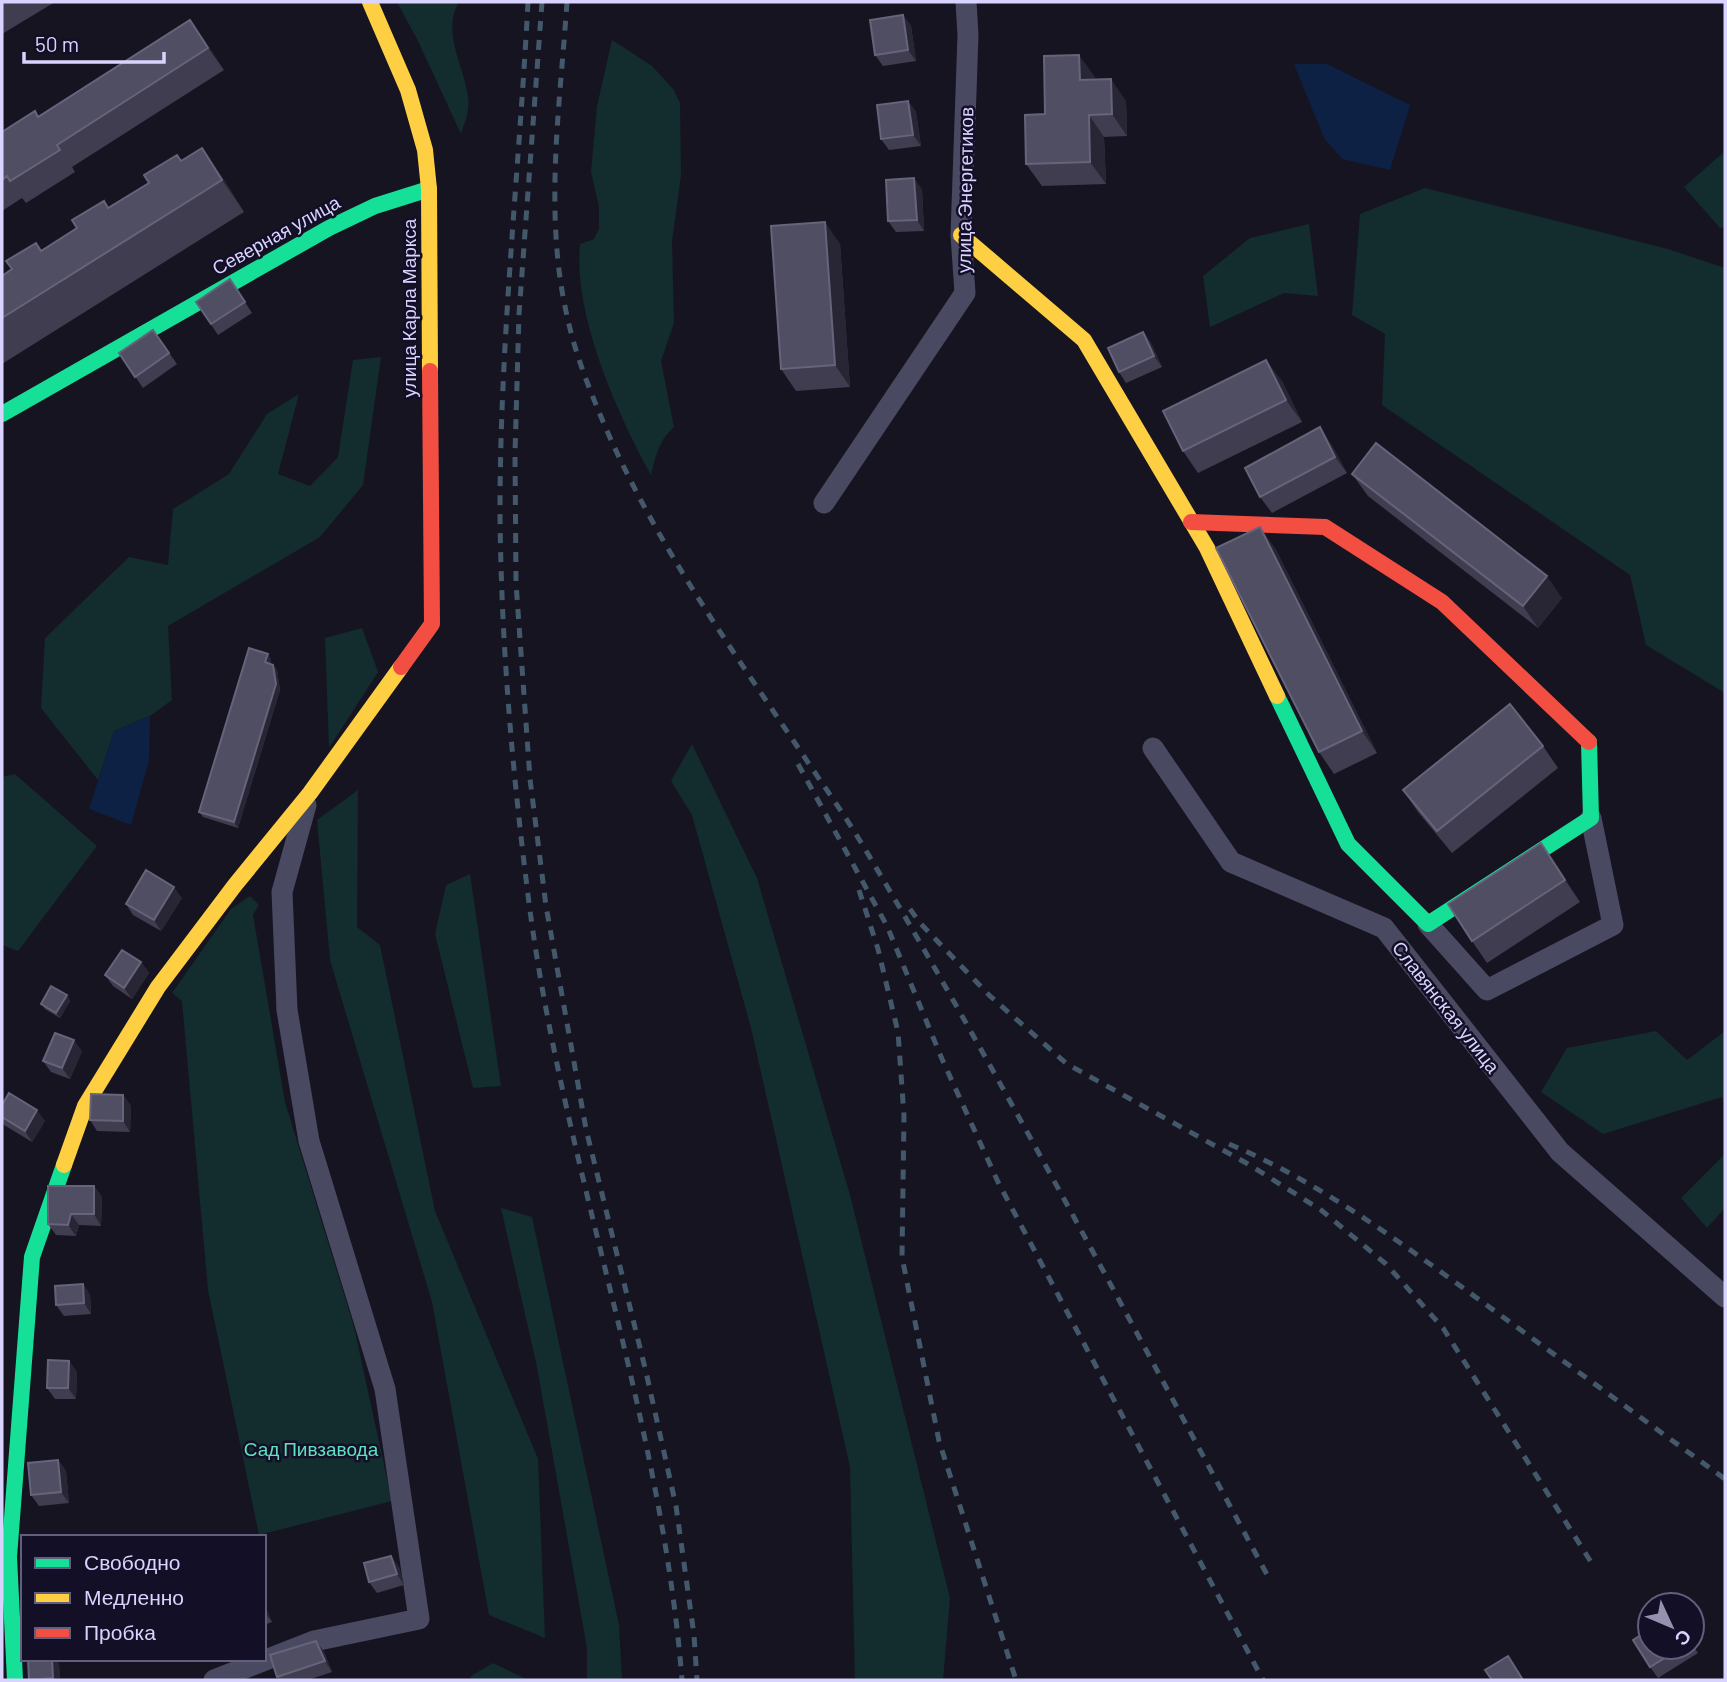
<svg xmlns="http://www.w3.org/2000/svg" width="1727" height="1682" font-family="Barlow,sans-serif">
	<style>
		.green { fill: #132c2d }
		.water { fill: #0d2144 }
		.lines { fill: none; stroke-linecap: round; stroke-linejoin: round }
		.street { stroke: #4a4962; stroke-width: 21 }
		.fast { stroke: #16e098; stroke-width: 16 }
		.slow { stroke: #ffcf43; stroke-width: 16 }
		.jam { stroke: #f24e42; stroke-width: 16 }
		.rail { stroke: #43596b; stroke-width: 5; stroke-dasharray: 10 9; stroke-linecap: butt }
		.wall { fill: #403d50 }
		.shaded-wall { fill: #282635 }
		.building { fill: #504e63; stroke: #66637b; stroke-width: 2 }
		.labels { text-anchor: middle; stroke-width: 5; stroke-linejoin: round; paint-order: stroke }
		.street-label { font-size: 19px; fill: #d9d4ff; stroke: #130f26 }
		.park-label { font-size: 19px; fill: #5fe0c0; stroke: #130f26 }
	</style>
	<rect width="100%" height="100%" fill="#161421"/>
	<!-- green -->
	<path class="green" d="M 397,2 L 459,2 C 441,32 464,65 468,97 C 470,110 465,122 461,134 L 418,41 Z
		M 612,40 L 652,66 L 674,90 L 680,103 L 681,175 L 672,241 L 674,323 L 661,361 L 674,427 C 659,440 656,456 651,475 C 617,413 573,315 580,244 L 594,239 L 599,229 L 599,207 L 591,172 L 597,106 Z
		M 1725,151 L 1725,227 L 1720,228 L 1684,187 Z
		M 1425,188 L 1668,249 L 1725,268 L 1725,693 L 1646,645 L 1630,575 L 1382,405 L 1385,334 L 1352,315 L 1360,214 Z
		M 1309,224 L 1318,296 L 1284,293 L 1210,327 L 1203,276 L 1250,238 Z
		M 381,357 L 363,485 L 320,537 L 168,626 L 172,700 L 150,716 L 114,731 L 98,780 L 41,708 L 45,638 L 129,557 L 168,565 L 173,509 L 229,474 L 267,414 L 299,394 L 278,474 L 310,486 L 338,457 L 353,360 Z
		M 362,628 L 378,672 L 329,748 L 325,638 Z
		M 692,744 L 757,878 L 850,1195 L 950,1598 L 943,1680 L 855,1680 L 850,1467 L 751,1028 L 692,815 L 671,781 Z
		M 15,774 L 97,846 L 18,951 L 2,945 L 2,777 Z
		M 358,790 L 357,927 L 380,945 L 435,1211 L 538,1459 L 545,1638 L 489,1615 L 432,1302 L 330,960 L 317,820 Z
		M 470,874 L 501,1086 L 473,1088 L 435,934 L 446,885 Z
		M 250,896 L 259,905 L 253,915 L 285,1102 L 354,1327 L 392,1501 L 259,1535 L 208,1290 L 182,1001 L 172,993 L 231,909 Z
		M 1656,1031 L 1687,1060 L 1725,1031 L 1725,1105 L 1722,1097 L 1603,1134 L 1541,1092 L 1567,1048 Z
		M 1725,1154 L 1725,1208 L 1707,1228 L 1681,1198 Z
		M 501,1208 L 532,1217 L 619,1625 L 622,1680 L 587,1680 L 587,1648 L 537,1367 Z
		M 493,1663 L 528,1680 L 471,1680 L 471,1676 Z"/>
	<!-- water -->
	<path class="water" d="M 1294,64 L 1327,64 L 1410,105 L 1390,170 L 1342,159 L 1324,138 Z
		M 150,716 L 149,760 L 131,825 L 89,809 L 114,731 Z"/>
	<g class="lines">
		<!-- street -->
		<path class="street" d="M 824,503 L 965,293 L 961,235 L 968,35 L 966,2
			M 1153,748 L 1231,862 L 1384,928 L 1560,1152 L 1725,1297
			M 1428,924 L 1487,990 L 1613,925 L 1591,818
			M 214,1680 L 314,1641 L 419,1619 L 385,1389 L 309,1141 L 287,1010 L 282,892 L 306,805"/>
		<!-- fast -->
		<path class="fast" d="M 2,414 L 329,228 L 375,206 L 429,189
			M 1277,696 L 1348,844 L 1428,924 L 1591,818 L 1589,742
			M 15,1680 L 9,1557 L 32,1257 L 64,1165"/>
		<!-- slow -->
		<path class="slow" d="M 370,2 L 408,90 L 425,150 L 429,189 L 430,371
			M 961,235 L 1084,340 L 1207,548 L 1277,696
			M 64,1165 L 85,1106 L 158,987 L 235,885 L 310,793 L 401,667"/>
		<!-- jam -->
		<path class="jam" d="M 1191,522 L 1325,527 L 1442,602 L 1589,742
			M 401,667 L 432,624 L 430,371"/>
		<!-- rail -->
		<path class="rail" d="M 528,2 C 519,172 500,342 500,512 C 501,640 512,768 528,895 C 561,1160 661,1413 682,1680
			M 542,2 L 519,314 L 515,454 L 516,583 L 530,779 L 546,906 L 586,1129 L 646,1372 L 676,1506 L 694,1635 L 697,1680
			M 567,2 C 560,106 543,217 568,320 C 575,352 587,383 599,412 C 650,536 729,645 803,755 C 823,785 844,814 862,844 C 1006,1085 1137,1334 1271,1582
			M 798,764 L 887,926 L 942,1059 L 998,1182 L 1263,1680
			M 859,890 L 878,949 L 898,1032 L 904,1116 L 902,1257 L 939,1441 L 1016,1680
			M 910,909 L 920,923 L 990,996 L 1067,1064 L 1248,1164 L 1321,1210 L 1386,1264 L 1443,1328 L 1591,1562
			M 1229,1144 C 1320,1182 1401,1243 1481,1301 C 1562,1360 1644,1420 1725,1479"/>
	</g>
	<!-- wall -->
	<path class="wall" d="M 2,2 L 55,2 L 2,34 Z
		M 903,15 L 911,26 L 916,61 L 883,66 L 875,55 Z
		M 190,20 L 224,70 L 72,167 L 75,172 L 26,203 L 22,198 L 2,211 L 2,132 L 38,116 Z
		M 1095,77 L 1095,79 L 1126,101 L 1127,136 L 1104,137 L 1106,184 L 1042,186 L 1026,164 L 1045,114 Z
		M 908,101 L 916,112 L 921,146 L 889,150 L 881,139 Z
		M 202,148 L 224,180 L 244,212 L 2,364 L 2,276 L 149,183 Z
		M 922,189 L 924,231 L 896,232 L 888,221 Z
		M 840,244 L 850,387 L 796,391 L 781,369 Z
		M 230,279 L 252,313 L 218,335 L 196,302 Z
		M 153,330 L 177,364 L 143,388 L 119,353 Z
		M 1143,332 L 1151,343 L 1162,367 L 1126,383 L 1119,372 Z
		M 1282,381 L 1302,422 L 1198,473 L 1183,451 Z
		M 1331,444 L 1347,473 L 1272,513 L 1260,497 Z
		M 1352,474 L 1562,598 L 1538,628 L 1368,496 Z
		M 1275,548 L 1377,753 L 1334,774 L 1319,752 Z
		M 271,659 L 270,664 L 273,665 L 277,670 L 280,690 L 238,828 L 203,817 L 199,812 Z
		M 1543,746 L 1558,768 L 1452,853 L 1418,812 L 1403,790 Z
		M 1541,843 L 1580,902 L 1487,963 L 1472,941 Z
		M 182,898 L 161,931 L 133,915 L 126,904 Z
		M 141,962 L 149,973 L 132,999 L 113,986 L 105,975 Z
		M 67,995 L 70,1001 L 60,1018 L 45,1009 L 41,1004 Z
		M 82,1051 L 70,1079 L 51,1072 L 43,1061 Z
		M 123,1095 L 131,1106 L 130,1132 L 97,1131 L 90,1120 Z
		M 2,1105 L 45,1121 L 32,1142 L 4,1125 L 2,1121 Z
		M 94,1186 L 102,1197 L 101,1226 L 79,1225 L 76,1236 L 56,1235 L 48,1224 Z
		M 83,1284 L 90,1295 L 91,1314 L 64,1316 L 56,1305 Z
		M 69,1361 L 77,1372 L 76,1399 L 55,1399 L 47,1388 Z
		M 58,1460 L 66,1471 L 69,1503 L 39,1506 L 31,1495 Z
		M 391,1556 L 399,1567 L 404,1585 L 377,1593 L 369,1582 Z
		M 264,1604 L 272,1622 L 264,1625 Z
		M 316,1641 L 324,1652 L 332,1672 L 308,1680 L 279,1680 L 277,1677 Z
		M 1692,1644 L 1698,1653 L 1658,1678 L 1650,1667 L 1650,1647 L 1692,1647 Z
		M 28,1659 L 59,1664 L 60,1680 L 29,1680 Z"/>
	<!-- shaded-wall -->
	<path class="shaded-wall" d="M 903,15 L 911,26 L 916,61 L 908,50 Z
		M 190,20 L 206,42 L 224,70 L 208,48 Z
		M 1079,55 L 1095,77 L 1095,102 L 1080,80 Z
		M 1111,79 L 1126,101 L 1127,136 L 1112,114 Z
		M 908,101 L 916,112 L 921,146 L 913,135 Z
		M 1089,115 L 1104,137 L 1106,184 L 1090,162 Z
		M 202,148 L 224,180 L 244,212 L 222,180 Z
		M 914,178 L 922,189 L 924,231 L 917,220 Z
		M 825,222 L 840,244 L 850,387 L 835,365 Z
		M 1143,332 L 1151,343 L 1162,367 L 1154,356 Z
		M 1266,360 L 1282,381 L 1302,422 L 1286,400 Z
		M 1320,427 L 1331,444 L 1347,473 L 1335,457 Z
		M 1260,527 L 1275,548 L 1377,753 L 1362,731 Z
		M 1547,576 L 1562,598 L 1538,628 L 1523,606 Z
		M 268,654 L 271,659 L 269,668 L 265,662 Z
		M 273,665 L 277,670 L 280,690 L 238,828 L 234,822 Z
		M 1541,843 L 1556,865 L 1580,902 L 1565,880 Z
		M 174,887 L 182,898 L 161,931 L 154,920 Z
		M 141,962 L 149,973 L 132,999 L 124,988 Z
		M 67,995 L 70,1001 L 60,1018 L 56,1013 Z
		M 74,1040 L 82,1051 L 70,1079 L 62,1068 Z
		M 123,1095 L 131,1106 L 130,1132 L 123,1121 Z
		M 37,1110 L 45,1121 L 32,1142 L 25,1131 Z
		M 94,1186 L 102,1197 L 101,1226 L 94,1214 Z
		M 71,1214 L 79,1225 L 76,1236 L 68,1225 Z
		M 83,1284 L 90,1295 L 91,1314 L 84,1303 Z
		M 69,1361 L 77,1372 L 76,1399 L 68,1388 Z
		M 2,1409 L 3,1412 L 2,1437 Z
		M 58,1460 L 66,1471 L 69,1503 L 61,1492 Z
		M 391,1556 L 399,1567 L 404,1585 L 397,1574 Z
		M 264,1604 L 272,1622 L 264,1612 Z
		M 316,1641 L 324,1652 L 332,1672 L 325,1661 Z
		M 52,1659 L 56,1659 L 59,1664 L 60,1680 L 55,1680 L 53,1678 Z"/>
	<!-- building -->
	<path class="building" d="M 903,15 L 908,50 L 875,55 L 870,20 Z
		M 190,20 L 208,48 L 57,145 L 60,150 L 10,181 L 7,176 L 2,180 L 2,132 L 35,111 L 38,117 Z
		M 1079,55 L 1080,80 L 1111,79 L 1112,114 L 1089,115 L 1090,162 L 1026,164 L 1025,115 L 1045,114 L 1044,56 Z
		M 908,101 L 913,135 L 881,139 L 877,105 Z
		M 202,148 L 222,180 L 2,318 L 2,276 L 12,269 L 6,261 L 36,243 L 41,251 L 77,228 L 72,220 L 104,201 L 108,208 L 149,183 L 144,175 L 177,155 L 181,161 Z
		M 914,178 L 917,220 L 888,221 L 886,180 Z
		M 825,222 L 835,365 L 781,369 L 771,226 Z
		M 230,279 L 245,302 L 211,324 L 196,302 Z
		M 153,330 L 169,353 L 135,377 L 119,353 Z
		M 1143,332 L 1154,356 L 1119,372 L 1108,348 Z
		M 1266,360 L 1286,400 L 1183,451 L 1163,411 Z
		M 1320,427 L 1335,457 L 1260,497 L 1245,468 Z
		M 1376,443 L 1547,576 L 1523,606 L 1352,474 Z
		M 1260,527 L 1362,731 L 1319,752 L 1216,548 Z
		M 249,648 L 268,654 L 265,662 L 273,665 L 276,684 L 234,822 L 199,812 Z
		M 1510,704 L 1543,746 L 1437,831 L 1403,790 Z
		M 1541,843 L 1565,880 L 1472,941 L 1448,904 Z
		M 146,870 L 174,887 L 154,920 L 126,904 Z
		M 122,950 L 141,962 L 124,988 L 105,975 Z
		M 51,986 L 67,995 L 56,1013 L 41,1004 Z
		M 55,1033 L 74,1040 L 62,1068 L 43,1061 Z
		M 9,1093 L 37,1110 L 25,1131 L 2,1117 L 2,1105 Z
		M 91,1094 L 123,1095 L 123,1121 L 90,1120 Z
		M 48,1186 L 94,1186 L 94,1214 L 71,1214 L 68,1225 L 48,1224 Z
		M 83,1284 L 84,1303 L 56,1305 L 55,1286 Z
		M 48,1360 L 69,1361 L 68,1388 L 47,1388 Z
		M 58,1460 L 61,1492 L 31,1495 L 28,1463 Z
		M 391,1556 L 397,1574 L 369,1582 L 364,1563 Z
		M 1650,1629 L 1650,1647 L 1682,1647 L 1650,1667 L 1633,1640 Z
		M 316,1641 L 325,1661 L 277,1677 L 270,1655 Z
		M 1508,1656 L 1523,1680 L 1492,1680 L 1485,1670 Z
		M 28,1659 L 52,1659 L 53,1678 L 29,1680 Z"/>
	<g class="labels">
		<!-- street labels -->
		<g class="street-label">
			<text transform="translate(965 190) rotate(-89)" y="7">улица Энергетиков</text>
			<text transform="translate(276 235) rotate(-29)" y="7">Северная улица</text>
			<text transform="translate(409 308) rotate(-90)" y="7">улица Карла Маркса</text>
			<text transform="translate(1446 1007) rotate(52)" y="7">Славянская улица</text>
		</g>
		<!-- park labels -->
		<g class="park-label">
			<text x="311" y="1456">Сад Пивзавода</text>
		</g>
	</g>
	<!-- border -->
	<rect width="1727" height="1682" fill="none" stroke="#d9d4ff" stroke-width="7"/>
	<!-- legend -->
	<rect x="21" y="1535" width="245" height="126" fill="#130f26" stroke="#625e7d" stroke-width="2"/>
	<rect x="35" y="1558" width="35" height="10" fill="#16e098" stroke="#625e7d" stroke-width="2"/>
	<text x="84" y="1570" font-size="21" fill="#d9d4ff">Свободно</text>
	<rect x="35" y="1593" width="35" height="10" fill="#ffcf43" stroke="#625e7d" stroke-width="2"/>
	<text x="84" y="1605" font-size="21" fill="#d9d4ff">Медленно</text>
	<rect x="35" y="1628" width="35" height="10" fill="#f24e42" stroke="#625e7d" stroke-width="2"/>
	<text x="84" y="1640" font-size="21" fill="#d9d4ff">Пробка</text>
	<!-- north arrow -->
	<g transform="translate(1671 1626) rotate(134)"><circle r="33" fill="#130f26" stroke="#625e7d" stroke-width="2"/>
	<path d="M0-5L12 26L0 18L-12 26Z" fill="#9591b1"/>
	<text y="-10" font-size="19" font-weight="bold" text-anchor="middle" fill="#d9d4ff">С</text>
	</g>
	<!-- scale -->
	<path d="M24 52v10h140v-10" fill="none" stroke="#d9d4ff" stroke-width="3.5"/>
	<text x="35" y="52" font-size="21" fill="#d9d4ff" stroke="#130f26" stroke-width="5" paint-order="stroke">50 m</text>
</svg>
